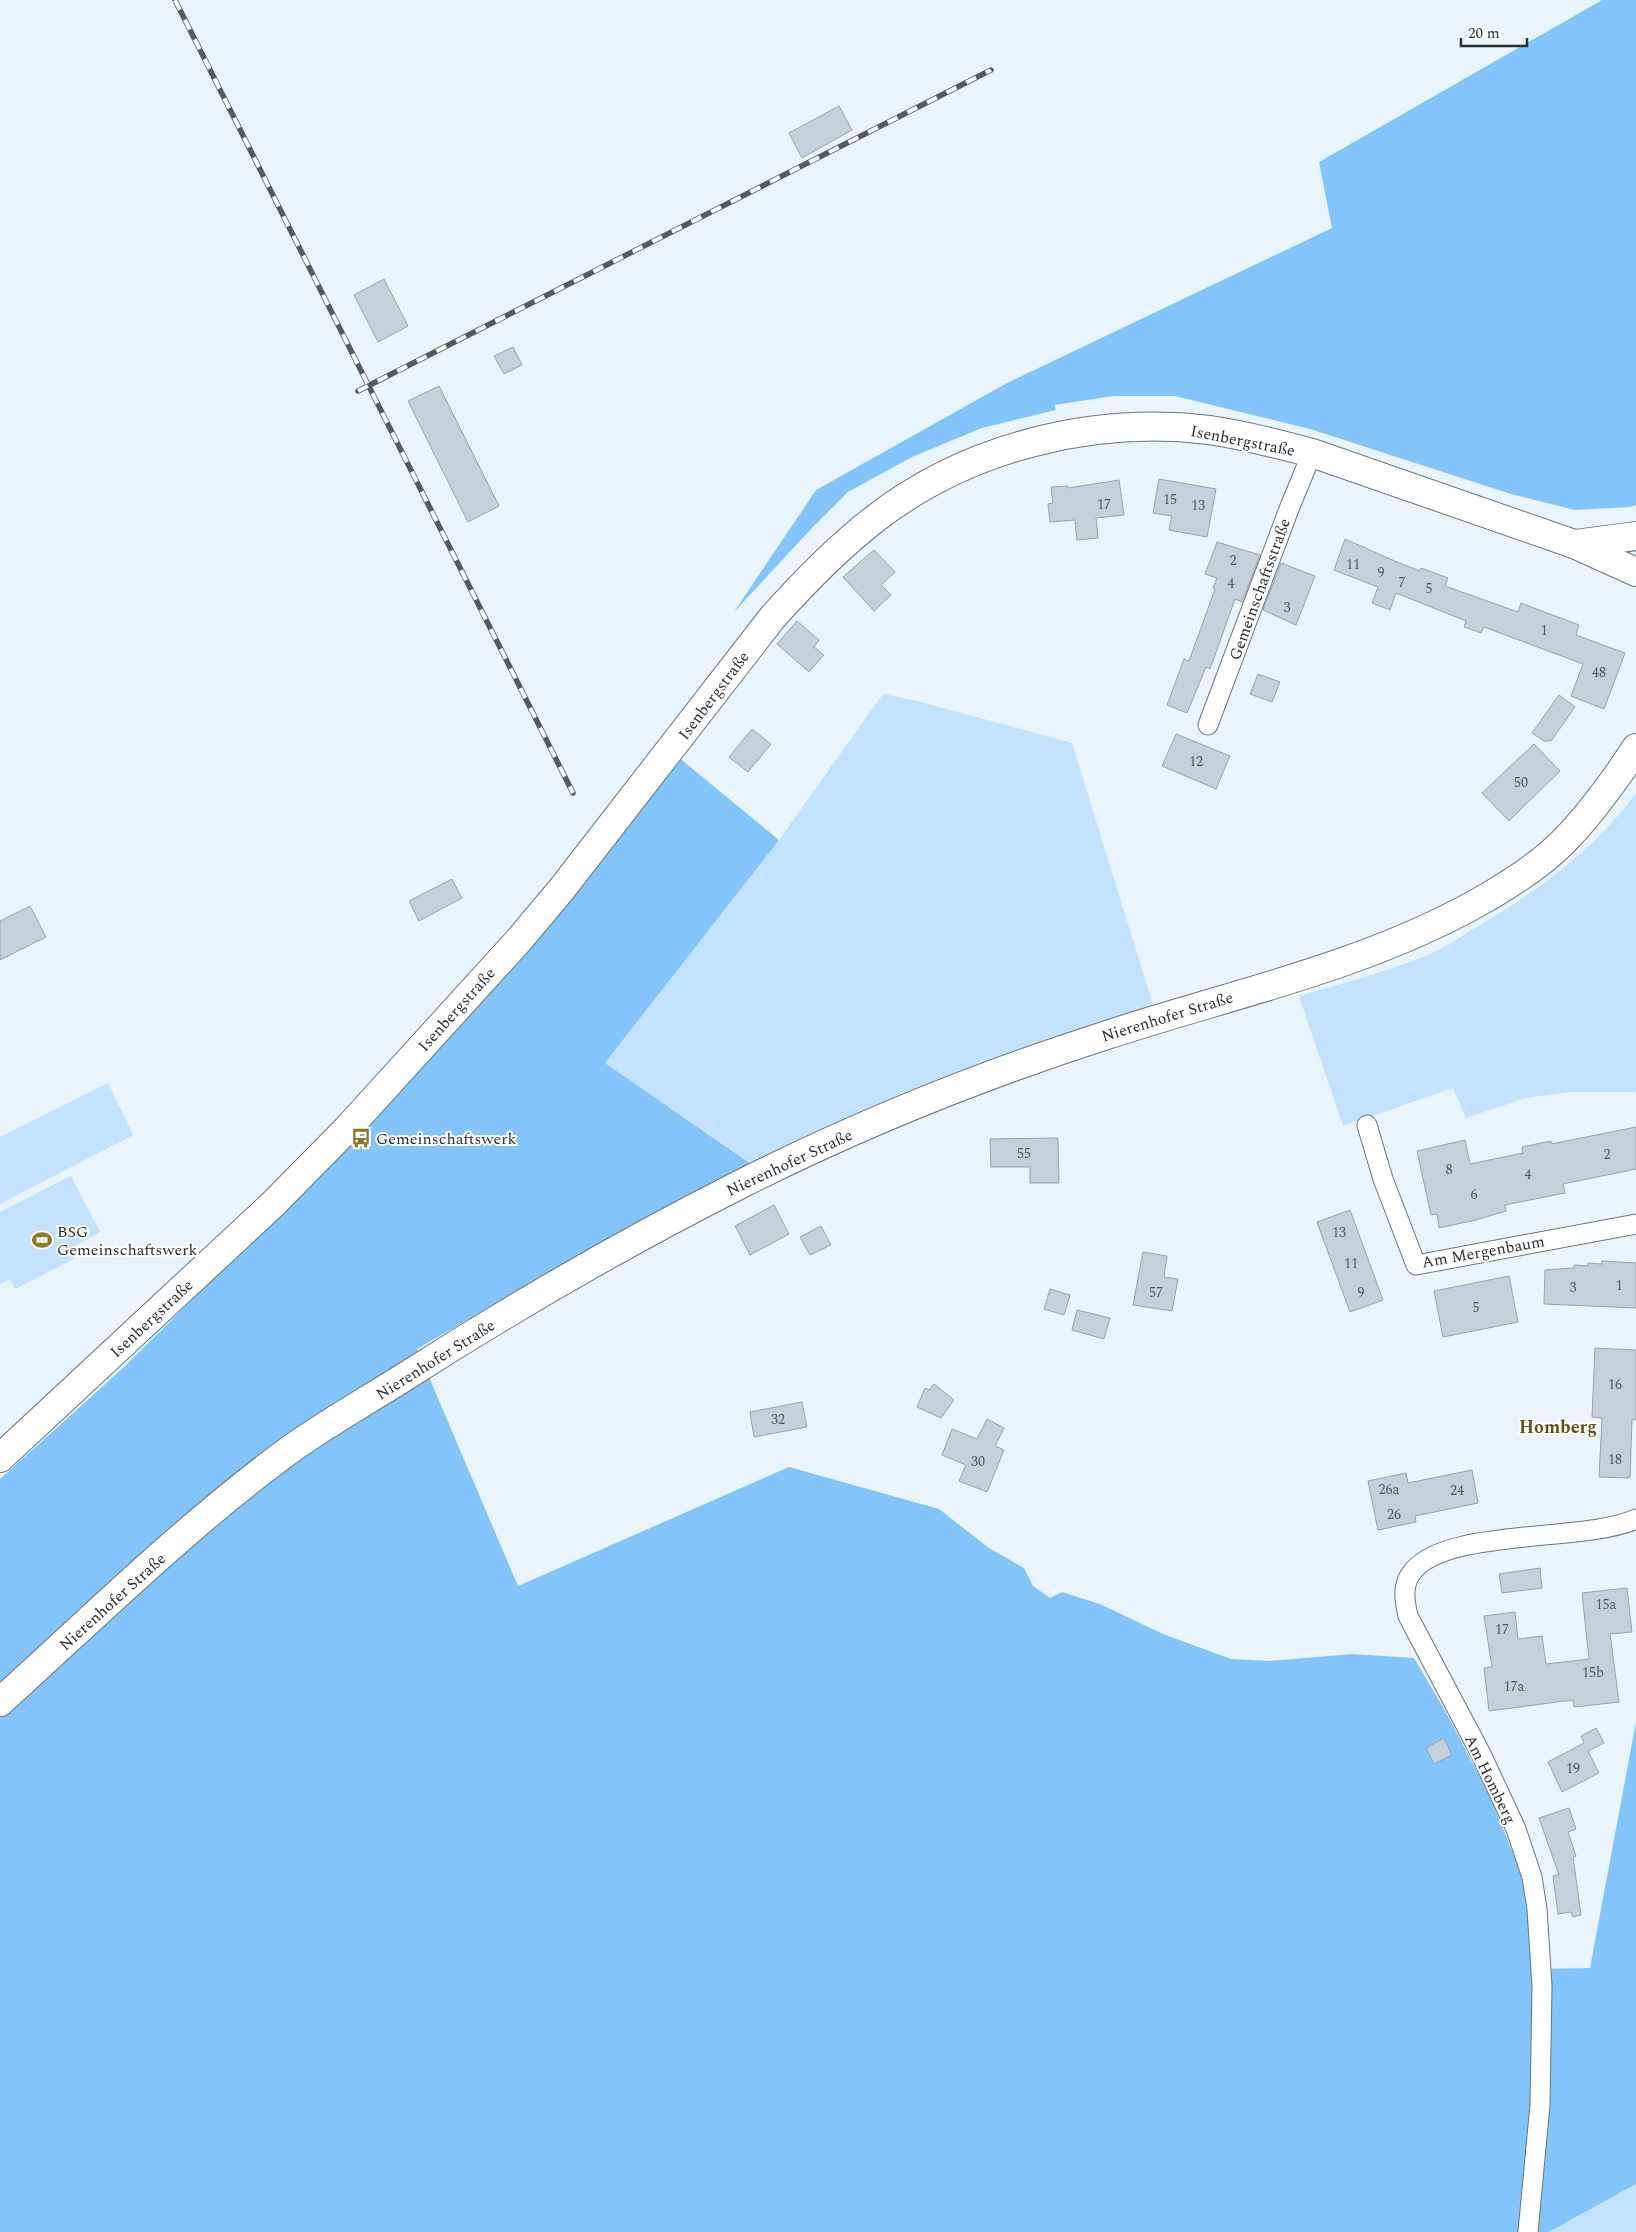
<svg xmlns="http://www.w3.org/2000/svg" width="1636" height="2232" font-family="Spectral,serif">
	<style>
		.green { fill: #c2e2fd }
		.forest { fill: #83c5fa }
		.building { fill: #c4d1dc; stroke: #97a3ae }
		.lines { fill: none; stroke-linecap: round; stroke-linejoin: round }
		.street-casing { stroke: #69757e; stroke-width: 21 }
		.secondary-casing { stroke: #69757e; stroke-width: 30 }
		.street { stroke: #fff; stroke-width: 19 }
		.secondary { stroke: #fff; stroke-width: 28 }
		.rail-casing { stroke: #545a5f; stroke-width: 5.5 }
		.rail { stroke: #fff; stroke-width: 4; stroke-dasharray: 11; stroke-linecap: butt }
		.labels { text-anchor: middle; stroke-width: 4; stroke-linejoin: round; paint-order: stroke }
		.number-label { font-size: 14px; fill: #50575c }
		.street-label { font-size: 16px; fill: #292e32; stroke: #fff }
		.poi-label { font-size: 16px; fill: #292e32; stroke: #fff; text-anchor: start }
		.neighbourhood-label { font-size: 18px; font-weight: bold; fill: #615316; stroke: #fff }
	</style>
	<rect width="100%" height="100%" fill="#e9f4fd"/>
	<!-- green -->
	<path class="green" d="M 883,694 L 917,701 L 1072,743 L 1153,1005 L 1058,1038 L 757,1167 L 605,1063 L 779,840 Z
		M 1636,793 L 1636,1092 L 1571,1092 L 1525,1098 L 1466,1118 L 1453,1088 L 1343,1126 L 1299,996 C 1343,983 1388,972 1430,954 C 1444,948 1457,939 1470,931 C 1532,895 1593,852 1636,793 Z
		M 108,1083 L 133,1135 L 0,1204 L 0,1137 Z
		M 71,1176 L 100,1232 L 70,1249 L 74,1259 L 15,1289 L 10,1279 L 0,1284 L 0,1212 Z
		M 1636,2184 L 1636,2232 L 1550,2232 Z"/>
	<!-- forest -->
	<path class="forest" d="M 1602,0 L 1636,0 L 1636,505 L 1630,507 L 1575,510 L 1511,494 L 1310,429 L 1175,396 L 1114,396 L 1054,405 L 1056,410 L 982,428 L 912,457 L 848,492 L 813,527 L 734,612 L 816,490 L 1007,383 L 1332,228 L 1319,162 Z
		M 677,756 L 779,840 L 605,1063 L 757,1168 L 589,1250 L 417,1349 L 518,1586 L 789,1467 L 939,1509 L 989,1548 L 1024,1568 L 1033,1586 L 1050,1598 L 1062,1592 L 1100,1604 L 1163,1634 L 1231,1659 L 1270,1661 L 1352,1654 L 1414,1658 L 1447,1714 L 1488,1792 L 1522,1875 L 1536,1969 L 1590,1968 L 1636,1722 L 1636,2184 L 1549,2232 L 0,2232 L 0,1479 L 124,1367 L 320,1173 Z"/>
	<!-- building -->
	<path class="building" d="M 839,106 L 852,130 L 802,158 L 789,133 Z
		M 384,279 L 408,326 L 378,342 L 354,295 Z
		M 513,347 L 522,365 L 504,374 L 494,356 Z
		M 439,386 L 499,506 L 468,522 L 408,401 Z
		M 1159,479 L 1216,489 L 1207,537 L 1169,530 L 1172,516 L 1153,513 Z
		M 1119,480 L 1124,515 L 1096,518 L 1098,538 L 1077,540 L 1075,520 L 1050,522 L 1048,504 L 1053,503 L 1051,487 L 1068,486 L 1068,488 Z
		M 1345,539 L 1397,562 L 1420,571 L 1421,568 L 1448,578 L 1445,586 L 1518,612 L 1521,603 L 1579,625 L 1576,635 L 1625,653 L 1604,709 L 1571,696 L 1583,664 L 1484,627 L 1481,633 L 1464,627 L 1466,621 L 1396,593 L 1390,610 L 1372,603 L 1378,587 L 1334,570 Z
		M 1217,542 L 1260,555 L 1242,602 L 1235,599 L 1210,669 L 1206,667 L 1187,713 L 1167,705 L 1184,659 L 1189,661 L 1215,589 L 1213,588 L 1217,578 L 1205,574 Z
		M 874,550 L 895,572 L 881,585 L 891,595 L 874,611 L 843,577 Z
		M 1281,563 L 1315,576 L 1296,625 L 1263,610 Z
		M 797,621 L 819,640 L 814,647 L 824,655 L 809,672 L 777,644 Z
		M 1258,674 L 1280,682 L 1272,702 L 1250,694 Z
		M 1559,695 L 1575,707 L 1551,741 L 1544,741 L 1532,733 Z
		M 752,729 L 771,744 L 748,772 L 729,757 Z
		M 1176,734 L 1230,756 L 1216,789 L 1162,766 Z
		M 1534,744 L 1560,771 L 1509,821 L 1482,793 Z
		M 452,879 L 462,898 L 419,921 L 409,901 Z
		M 30,906 L 46,937 L 0,960 L 0,921 Z
		M 1636,1127 L 1636,1169 L 1563,1184 L 1565,1193 L 1505,1205 L 1506,1211 L 1476,1220 L 1439,1228 L 1437,1214 L 1431,1215 L 1417,1151 L 1465,1140 L 1470,1164 L 1523,1153 L 1522,1147 L 1551,1141 L 1551,1144 Z
		M 1058,1138 L 1059,1183 L 1030,1183 L 1030,1167 L 991,1167 L 990,1139 Z
		M 774,1205 L 789,1234 L 750,1255 L 735,1226 Z
		M 1350,1210 L 1383,1300 L 1350,1312 L 1317,1222 Z
		M 821,1226 L 831,1245 L 810,1255 L 800,1237 Z
		M 1143,1252 L 1167,1256 L 1164,1277 L 1178,1279 L 1172,1311 L 1133,1305 Z
		M 1602,1261 L 1636,1263 L 1636,1308 L 1544,1304 L 1545,1270 L 1574,1268 L 1574,1265 L 1588,1266 L 1588,1263 L 1602,1264 Z
		M 1509,1276 L 1518,1322 L 1443,1337 L 1434,1291 Z
		M 1050,1289 L 1070,1295 L 1064,1315 L 1044,1309 Z
		M 1077,1310 L 1110,1318 L 1104,1339 L 1072,1330 Z
		M 1595,1348 L 1636,1350 L 1636,1420 L 1632,1419 L 1630,1478 L 1599,1477 L 1602,1418 L 1592,1417 Z
		M 934,1384 L 954,1400 L 941,1418 L 917,1407 L 925,1388 L 929,1390 Z
		M 802,1402 L 807,1427 L 754,1437 L 750,1412 Z
		M 987,1419 L 1004,1428 L 995,1446 L 1004,1450 L 987,1492 L 959,1481 L 966,1465 L 942,1455 L 952,1429 L 977,1439 Z
		M 1472,1470 L 1478,1503 L 1415,1516 L 1416,1522 L 1378,1530 L 1368,1481 L 1406,1473 L 1408,1483 Z
		M 1540,1568 L 1542,1588 L 1502,1593 L 1499,1574 Z
		M 1627,1588 L 1632,1632 L 1610,1634 L 1619,1702 L 1574,1707 L 1573,1700 L 1489,1711 L 1484,1668 L 1492,1667 L 1484,1616 L 1515,1612 L 1518,1639 L 1542,1636 L 1546,1664 L 1589,1659 L 1582,1593 Z
		M 1596,1728 L 1604,1743 L 1588,1751 L 1599,1773 L 1562,1792 L 1548,1762 L 1584,1743 L 1581,1736 Z
		M 1444,1738 L 1452,1755 L 1434,1764 L 1426,1748 Z
		M 1569,1808 L 1576,1829 L 1568,1832 L 1576,1856 L 1573,1857 L 1581,1915 L 1573,1917 L 1571,1912 L 1558,1914 L 1553,1876 L 1559,1875 L 1539,1818 Z"/>
	<g class="lines">
		<defs>
			<path id="street" d="M 1208,725 L 1289,509 L 1312,453
				M 1367,1125 L 1383,1179 L 1416,1265 L 1636,1224
				M 1528,2232 L 1540,2105 L 1542,1986 L 1537,1909 L 1532,1877 L 1516,1829 L 1481,1754 L 1408,1616 C 1405,1602 1402,1588 1410,1575 C 1440,1527 1584,1543 1636,1519"/>
			<path id="secondary" d="M 1575,544 L 1636,536
				M 0,1458 L 272,1205 L 347,1129 L 519,940 L 561,890 L 772,618 C 804,582 837,548 876,518 C 968,447 1093,416 1209,430 C 1244,435 1278,444 1312,453 L 1574,544 L 1636,572
				M 0,1702 C 93,1618 183,1529 284,1454 C 322,1426 365,1402 406,1376 C 514,1307 626,1242 741,1184 C 858,1125 982,1075 1107,1035 C 1232,994 1363,967 1479,902 C 1509,885 1541,865 1565,840 C 1592,812 1615,780 1636,748"/>
		</defs>
		<!-- street casing -->
		<use href="#street" class="street-casing"/>
		<!-- secondary casing -->
		<use href="#secondary" class="secondary-casing"/>
		<!-- street -->
		<use href="#street" class="street"/>
		<!-- secondary -->
		<use href="#secondary" class="secondary"/>
		<defs>
			<path id="rail" d="M 175,0 L 573,793
				M 358,391 L 991,70"/>
		</defs>
		<!-- rail casing -->
		<use href="#rail" class="rail-casing"/>
		<!-- rail -->
		<use href="#rail" class="rail"/>
	</g>
	<!-- icons -->
	<defs>
		<symbol id="bus-bare" viewBox="-9 -9 18 18"><path d="M-5-6H5V4H4V6H2V4H-2V6H-4V4H-5ZM-3.5-4V0h7V-4ZM-3.5 1.2v1.5H-2V1.2ZM2 1.2v1.5H3.5V1.2Z" fill="#8c781d" stroke="#fff" stroke-width="2.5" paint-order="stroke"/></symbol>
		<symbol id="stadium-bare" viewBox="-9 -9 18 18"><path d="M0-5a6.5 5 0 1 0 0 10a6.5 5 0 1 0 0-10ZM-3.5-1.8h7v3.6h-7Z" fill="#8c781d" stroke="#fff" stroke-width="2.5" paint-order="stroke"/></symbol>
	</defs>
	<g fill-rule="evenodd">
		<use href="#bus-bare" x="347" y="1124" width="28" height="28"/>
		<use href="#stadium-bare" x="28" y="1226" width="28" height="28"/>
	</g>
	<g class="labels">
		<!-- number labels -->
		<g class="number-label">
			<text x="1170" y="504">15</text>
			<text x="1104" y="509">17</text>
			<text x="1198" y="510">13</text>
			<text x="1233" y="565">2</text>
			<text x="1353" y="569">11</text>
			<text x="1381" y="577">9</text>
			<text x="1402" y="587">7</text>
			<text x="1231" y="588">4</text>
			<text x="1429" y="593">5</text>
			<text x="1287" y="612">3</text>
			<text x="1544" y="635">1</text>
			<text x="1599" y="677">48</text>
			<text x="1196" y="766">12</text>
			<text x="1521" y="787">50</text>
			<text x="1024" y="1158">55</text>
			<text x="1607" y="1159">2</text>
			<text x="1449" y="1174">8</text>
			<text x="1528" y="1179">4</text>
			<text x="1474" y="1199">6</text>
			<text x="1339" y="1237">13</text>
			<text x="1351" y="1268">11</text>
			<text x="1619" y="1290">1</text>
			<text x="1573" y="1292">3</text>
			<text x="1156" y="1297">57</text>
			<text x="1361" y="1297">9</text>
			<text x="1476" y="1312">5</text>
			<text x="1615" y="1389">16</text>
			<text x="778" y="1424">32</text>
			<text x="1615" y="1464">18</text>
			<text x="978" y="1466">30</text>
			<text x="1389" y="1494">26a</text>
			<text x="1457" y="1495">24</text>
			<text x="1394" y="1519">26</text>
			<text x="1606" y="1609">15a</text>
			<text x="1502" y="1634">17</text>
			<text x="1593" y="1677">15b</text>
			<text x="1514" y="1691">17a</text>
			<text x="1573" y="1773">19</text>
		</g>
		<!-- street labels -->
		<g class="street-label">
			<text transform="translate(1243 440) rotate(11)" y="6">Isenbergstraße</text>
			<text transform="translate(1259 589) rotate(-70)" y="6">Gemeinschaftsstraße</text>
			<text transform="translate(713 695) rotate(-53)" y="6">Isenbergstraße</text>
			<text transform="translate(456 1009) rotate(-48)" y="6">Isenbergstraße</text>
			<text transform="translate(1167 1016) rotate(-17)" y="6">Nierenhofer Straße</text>
			<text transform="translate(789 1162) rotate(-25)" y="6">Nierenhofer Straße</text>
			<text transform="translate(1483 1251) rotate(-10)" y="6">Am Mergenbaum</text>
			<text transform="translate(151 1318) rotate(-43)" y="6">Isenbergstraße</text>
			<text transform="translate(435 1359) rotate(-32)" y="6">Nierenhofer Straße</text>
			<text transform="translate(112 1601) rotate(-42)" y="6">Nierenhofer Straße</text>
			<text transform="translate(1491 1779) rotate(64)" y="6">Am Homberg</text>
		</g>
		<!-- poi labels -->
		<g class="poi-label">
			<text x="376" y="1144">Gemeinschaftswerk</text>
			<text x="57" y="1237">BSG<tspan x="57" dy="18">Gemeinschaftswerk</tspan></text>
		</g>
		<!-- neighbourhood labels -->
		<g class="neighbourhood-label">
			<text x="1558" y="1433">Homberg</text>
		</g>
	</g>
	<!-- scale -->
	<path d="M1461 38v8h66v-8" fill="none" stroke="#292e32" stroke-width="2.5"/>
	<text x="1468" y="38" font-size="15" fill="#292e32" stroke="#ffffff" stroke-width="4" paint-order="stroke">20 m</text>
</svg>
